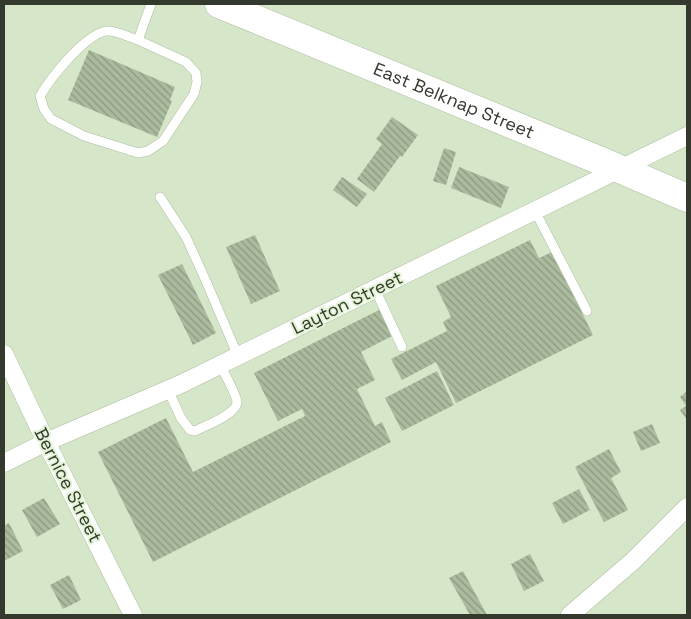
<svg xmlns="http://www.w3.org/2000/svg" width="691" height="619" font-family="'Space Grotesk',sans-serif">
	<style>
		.building { fill: url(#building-back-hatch) }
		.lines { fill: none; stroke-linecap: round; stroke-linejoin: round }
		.lane-casing { stroke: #adbda0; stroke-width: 10 }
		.street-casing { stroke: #adbda0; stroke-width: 19 }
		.primary-casing { stroke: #adbda0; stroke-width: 29 }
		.lane { stroke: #fff; stroke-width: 9 }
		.street { stroke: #fff; stroke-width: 18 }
		.primary { stroke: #fff; stroke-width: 28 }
		.labels { text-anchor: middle; stroke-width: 4; stroke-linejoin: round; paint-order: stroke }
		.street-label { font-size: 18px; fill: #33392d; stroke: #e3f4d6 }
	</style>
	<defs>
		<pattern id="building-back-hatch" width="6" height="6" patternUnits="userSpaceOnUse" patternTransform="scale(1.25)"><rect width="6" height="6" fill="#abbb9e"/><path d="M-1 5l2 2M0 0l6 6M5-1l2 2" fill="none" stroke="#8c9981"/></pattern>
	</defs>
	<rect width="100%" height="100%" fill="#d6e7c9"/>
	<!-- building -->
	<path class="building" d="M 89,50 L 175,87 L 170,100 L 172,101 L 157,137 L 68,100 Z
		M 392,117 L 418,135 L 402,157 L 400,156 L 374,192 L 357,179 L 382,144 L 376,139 Z
		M 444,148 L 456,152 L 446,185 L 433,181 Z
		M 459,167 L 509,187 L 501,208 L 451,188 Z
		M 342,177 L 367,194 L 357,207 L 333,190 Z
		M 255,235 L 280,291 L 251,304 L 226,247 Z
		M 530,240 L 539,258 L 552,252 L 593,335 L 456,403 L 436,362 L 402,380 L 391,359 L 447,331 L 443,322 L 451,317 L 436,286 Z
		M 182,264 L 216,333 L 193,345 L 158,275 Z
		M 379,310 L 392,336 L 361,352 L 375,380 L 357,389 L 375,426 L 382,422 L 391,442 L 153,562 L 98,452 L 166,418 L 193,472 L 305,416 L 302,409 L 278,421 L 254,373 Z
		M 437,371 L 454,405 L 402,431 L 385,398 Z
		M 687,391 L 687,420 L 680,410 L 686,406 L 680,397 Z
		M 652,424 L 660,443 L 641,451 L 633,432 Z
		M 609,449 L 621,472 L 611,478 L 628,510 L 604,522 L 575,467 Z
		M 579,489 L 590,510 L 563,524 L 552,503 Z
		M 44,498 L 60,524 L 37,537 L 22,510 Z
		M 9,523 L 23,551 L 4,561 L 4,526 Z
		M 530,554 L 544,581 L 524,591 L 511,564 Z
		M 463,571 L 487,615 L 470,615 L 449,578 Z
		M 69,575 L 81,600 L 63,609 L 50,585 Z"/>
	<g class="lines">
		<defs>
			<path id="lane" d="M 138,40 L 186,62 L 196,73 L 197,82 L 194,94 L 163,141 L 148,151 L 138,153 L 84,136 L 51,119 L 44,109 L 40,96 C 44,90 48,83 53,77 C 63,64 91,31 108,31 C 118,31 128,37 138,40 L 151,4
				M 160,197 L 186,237 L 206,281 L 238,356
				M 535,211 L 587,311
				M 375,289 L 402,347
				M 168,390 L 181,418 L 190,430 L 195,431 C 205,426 237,414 237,402 C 236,393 224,373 220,365"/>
			<path id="street" d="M 4,354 L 46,442 L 133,615
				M 4,463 L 46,442 L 181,384 L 687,136
				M 570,615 L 633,561 L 687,507"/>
			<g id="primary">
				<path id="s1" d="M 219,4 L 601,161 L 687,198"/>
			</g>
		</defs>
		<!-- lane casing -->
		<use href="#lane" class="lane-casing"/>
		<!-- street casing -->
		<use href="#street" class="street-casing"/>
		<!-- primary casing -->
		<use href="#primary" class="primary-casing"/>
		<!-- lane -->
		<use href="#lane" class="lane"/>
		<!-- street -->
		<use href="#street" class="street"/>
		<!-- primary -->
		<use href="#primary" class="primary"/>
	</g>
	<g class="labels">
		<!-- street labels -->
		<g class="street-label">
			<text dy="6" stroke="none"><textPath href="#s1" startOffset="254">East Belknap Street</textPath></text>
			<text transform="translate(347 303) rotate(-26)" y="6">Layton Street</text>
			<text transform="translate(68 485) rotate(63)" y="6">Bernice Street</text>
		</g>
	</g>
	<!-- border -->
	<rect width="691" height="619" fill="none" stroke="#33392d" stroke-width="10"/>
</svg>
